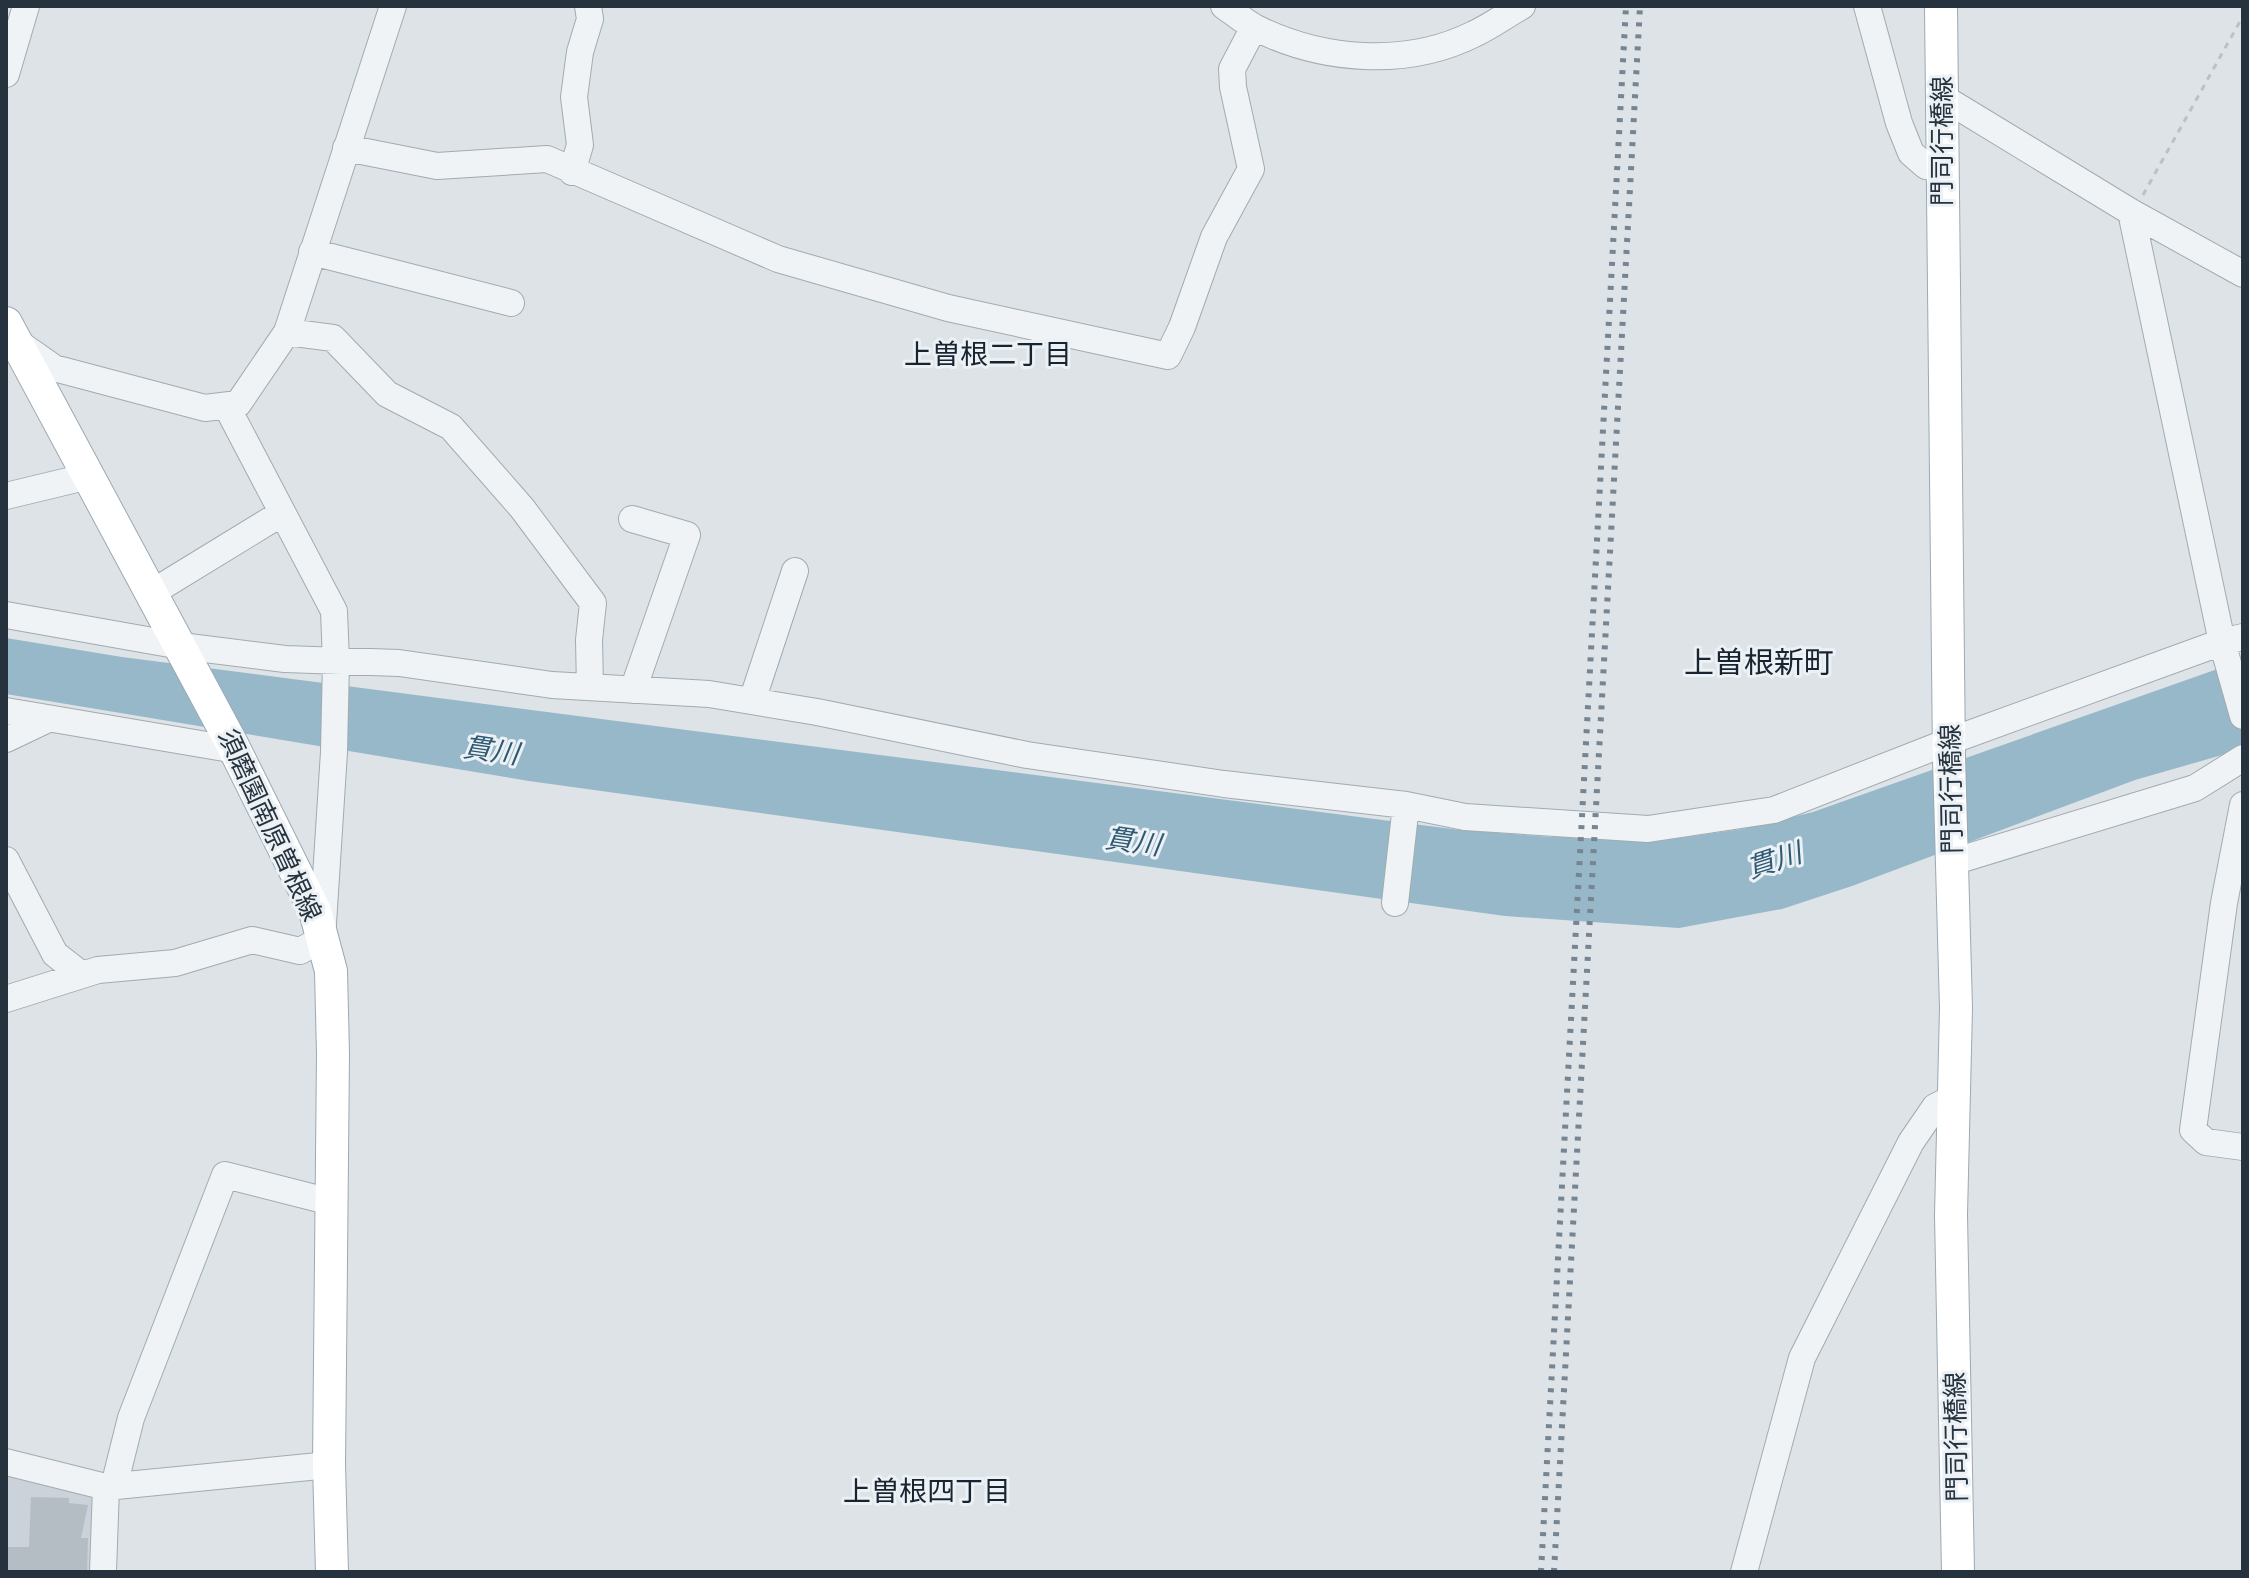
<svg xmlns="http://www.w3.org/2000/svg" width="2249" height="1578" font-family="'Public Sans','Noto Sans JP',sans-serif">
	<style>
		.built { fill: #cbd2d9 }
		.water { fill: #96b8c9 }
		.building { fill: #b4bdc4 }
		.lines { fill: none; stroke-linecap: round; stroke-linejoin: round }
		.minor-casing { stroke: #a2abb1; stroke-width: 28 }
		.major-casing { stroke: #9ca9b3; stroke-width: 34 }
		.path { stroke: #bbc1c6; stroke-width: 3; stroke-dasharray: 6 6; stroke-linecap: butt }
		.minor { stroke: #eff3f6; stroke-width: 26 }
		.major { stroke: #fff; stroke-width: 32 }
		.rail { stroke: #768591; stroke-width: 6; stroke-dasharray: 4 8; stroke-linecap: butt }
		.labels { text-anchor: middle; stroke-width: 6; stroke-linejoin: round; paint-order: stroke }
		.street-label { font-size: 26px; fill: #26333e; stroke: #ecf1f5 }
		.neighbourhood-label { font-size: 28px; fill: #18242f; stroke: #ecf1f5 }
		.water-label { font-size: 28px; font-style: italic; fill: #2f5a73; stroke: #ecf1f5 }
		.quarter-label { font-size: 30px; fill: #18242f; stroke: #ecf1f5 }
	</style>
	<rect width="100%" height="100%" fill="#dde3e7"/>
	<!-- built -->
	<path class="built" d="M 6,1472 L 100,1496 L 97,1572 L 6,1572 Z"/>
	<!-- water -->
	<path class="water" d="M 6,638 L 122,657 L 1460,830 L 1551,837 L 1680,838 L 1742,829 L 1813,812 L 2243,660 L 2243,749 L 2135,780 L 1852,886 L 1782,909 L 1679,928 L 1505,916 L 529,781 L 6,694 Z"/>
	<!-- building -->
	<path class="building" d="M 31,1497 L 69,1498 L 69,1503 L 88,1505 L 81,1538 L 88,1538 L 87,1572 L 6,1572 L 6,1547 L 29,1547 Z"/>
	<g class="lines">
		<defs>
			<path id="minor" d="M 1224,6 C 1234,13 1244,21 1254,27 C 1321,61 1406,68 1474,34 C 1491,26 1506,15 1522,6
				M 1867,6 L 1899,123 L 1911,153 L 1926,166 L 1942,168
				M 6,74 L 26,6
				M 1942,97 L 2131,212 L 2243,274
				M 346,148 L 437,166 L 547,159 L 778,259 L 948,308 L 1168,356 L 1182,327 L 1214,237 L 1251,169 L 1233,87 L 1232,69 L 1254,27
				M 572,172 L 580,145 L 574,97 L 580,52 L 590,19 L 588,6
				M 2131,212 L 2222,642 L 2243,716
				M 312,252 L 511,303
				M 287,332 L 333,338 L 387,394 L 451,427 L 522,508 L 593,603 L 589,640 L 590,687
				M 17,342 L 54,368 L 205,408 L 238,404 L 287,332 L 393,6
				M 6,496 L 89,476
				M 632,519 L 687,535 L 633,690
				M 153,592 L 282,513
				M 6,615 L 181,646 L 285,659 L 399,663 L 552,685 L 709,694 L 817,712 L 1027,755 L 1224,784 L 1406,805 L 1465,817 L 1648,829 L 1774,810 L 1950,741 L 2222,642 L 2243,637
				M 752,701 L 795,571
				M 6,711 L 236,750
				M 6,739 L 48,719
				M 2243,805 L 2224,903 L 2193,1130 L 2206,1142 L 2243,1147
				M 6,860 L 55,954 L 82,975
				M 1952,862 L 2195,788 L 2243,758
				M 1395,903 L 1406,805
				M 6,999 L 98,970 L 175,963 L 252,940 L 300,951 L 322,939 L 334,752 L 336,661 L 334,611 L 227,407
				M 6,1462 L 106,1487 L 329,1465
				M 114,1486 L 131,1418 L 225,1175 L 331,1202
				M 103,1572 L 106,1487
				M 1744,1572 L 1802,1358 L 1911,1142 L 1935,1107 L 1953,1098"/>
			<path id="major" d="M 1941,6 L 1949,757 L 1956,1008 L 1951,1215 L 1958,1572
				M 6,323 L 230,740 L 315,911 L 331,971 L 333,1054 L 329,1465 L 332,1572"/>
		</defs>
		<!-- minor casing -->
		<use href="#minor" class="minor-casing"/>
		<!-- major casing -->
		<use href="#major" class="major-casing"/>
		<!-- path -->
		<path class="path" d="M 2143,195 L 2243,16"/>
		<!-- minor -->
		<use href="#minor" class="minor"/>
		<!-- major -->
		<use href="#major" class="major"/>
		<!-- rail -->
		<path class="rail" d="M 1541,1572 L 1626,6
			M 1554,1572 L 1640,6"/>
	</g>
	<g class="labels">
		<!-- street labels -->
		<g class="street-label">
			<text transform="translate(1942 141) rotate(-90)" y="9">門司行橋線</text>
			<text transform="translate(1951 789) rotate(-91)" y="9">門司行橋線</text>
			<text transform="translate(270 825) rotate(65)" y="9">須磨園南原曽根線</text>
			<text transform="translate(1956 1437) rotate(-91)" y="9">門司行橋線</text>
		</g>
		<!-- neighbourhood labels -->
		<g class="neighbourhood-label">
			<text x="988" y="364">上曽根二丁目</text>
			<text x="927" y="1501">上曽根四丁目</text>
		</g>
		<!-- water labels -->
		<g class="water-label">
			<text transform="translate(491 750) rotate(8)" y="10">貫川</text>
			<text transform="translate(1133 841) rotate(8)" y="10">貫川</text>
			<text transform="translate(1774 860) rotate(-18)" y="10">貫川</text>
		</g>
		<!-- quarter labels -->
		<g class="quarter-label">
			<text x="1759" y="673">上曽根新町</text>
		</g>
	</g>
	<!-- border -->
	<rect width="2249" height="1578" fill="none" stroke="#26333e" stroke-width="16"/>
</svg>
